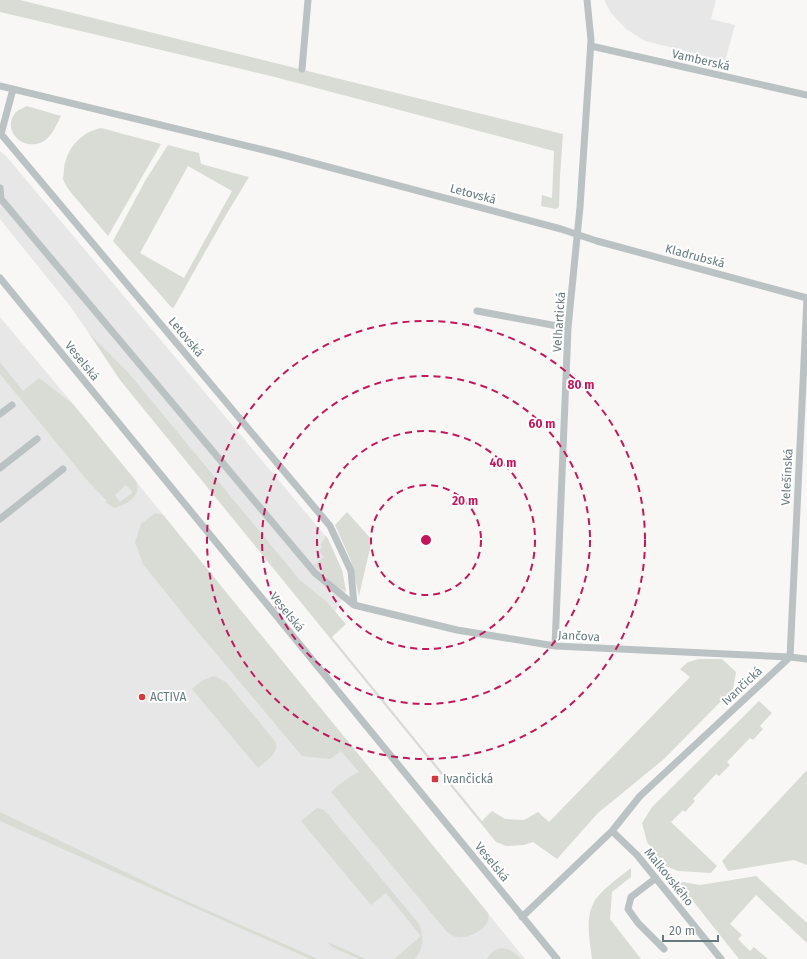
<svg xmlns="http://www.w3.org/2000/svg" width="807" height="959" font-family="'Fira Sans',sans-serif">
	<style>
		.built { fill: #e6e7e6 }
		.green { fill: #d9dcd5; fill-rule: evenodd }
		.lines { fill: none; stroke-linecap: round; stroke-linejoin: round }
		.minor { stroke: #bbc2c3; stroke-width: 7 }
		.ring { fill: none; stroke: #c2185b; stroke-width: 2; stroke-dasharray: 7 5 }
		.poi-dot { fill: #d23b3e; stroke: #fff; stroke-width: 1.5 }
		.labels { text-anchor: middle; stroke-width: 4; stroke-linejoin: round; paint-order: stroke }
		.street-label { font-size: 12px; fill: #667a7e; stroke: #fff }
		.poi-label { font-size: 12px; fill: #667a7e; stroke: #fff; text-anchor: start }
		.centre { fill: #c2185b; stroke: #fff; stroke-width: 2 }
		.ring-label { font-size: 12px; text-anchor: middle; font-weight: bold; fill: #c2185b; stroke: #fff; stroke-width: 4; stroke-linejoin: round; paint-order: stroke }
	</style>
	<rect width="100%" height="100%" fill="#f8f7f6"/>
	<!-- built -->
	<path class="built" d="M 604,0 L 716,0 L 711,19 L 735,25 L 725,61 L 645,41 L 626,29 L 611,13 Z
		M 0,151 L 6,156 L 328,539 L 342,570 L 346,591 L 335,612 L 326,601 L 300,580 L 128,372 L 88,332 L 70,306 L 0,219 Z
		M 0,317 L 73,404 L 525,959 L 0,959 Z"/>
	<!-- green -->
	<path class="green" d="M 0,0 L 20,0 L 563,134 L 560,177 L 559,207 L 556,209 L 541,206 L 542,195 L 552,198 L 554,151 L 271,76 L 0,12 Z
		M 27,106 L 61,116 C 57,124 52,136 44,141 C 24,153 0,130 16,112 C 19,109 24,108 27,106 Z
		M 101,128 L 161,144 L 108,236 L 73,195 C 69,190 65,185 63,179 C 63,176 64,172 64,169 C 66,149 81,132 101,128 Z
		M 168,145 L 199,153 L 201,164 L 249,177 L 226,215 L 174,307 L 172,308 L 113,241 L 145,181 ZM 188,166 L 232,191 L 184,278 L 140,253 Z
		M 88,332 L 128,372 L 300,580 L 326,601 L 346,624 L 332,637 L 482,821 L 492,811 L 505,819 L 524,820 L 538,812 L 549,822 L 690,677 L 680,669 L 688,662 L 699,659 L 722,659 L 736,672 L 733,689 L 664,759 L 598,813 L 557,859 L 533,842 L 524,845 L 506,846 L 496,842 L 120,380 Z
		M 0,362 L 23,391 L 39,378 L 73,404 L 136,481 C 142,496 127,505 114,508 L 105,502 L 107,501 L 87,480 L 0,374 ZM 126,485 L 133,492 L 120,502 L 115,495 Z
		M 347,512 L 372,540 L 359,596 L 351,561 L 335,525 Z
		M 155,513 L 163,515 L 488,913 C 493,926 470,939 459,937 C 454,937 451,935 447,932 L 331,792 C 340,784 349,776 359,772 L 341,751 L 330,759 L 302,756 L 187,619 L 143,564 L 135,542 L 141,524 Z
		M 326,536 L 328,539 L 342,570 L 346,591 L 336,586 L 314,565 L 324,557 L 319,551 L 322,547 L 320,545 Z
		M 214,676 L 226,682 L 275,741 C 281,753 265,761 258,768 L 192,689 L 203,680 Z
		M 759,701 L 772,713 L 760,726 L 763,729 L 753,740 L 750,738 L 727,762 L 730,765 L 719,776 L 716,774 L 693,799 L 695,801 L 685,812 L 683,810 L 671,822 L 717,866 L 711,873 L 678,871 L 663,865 L 647,842 L 642,823 L 652,807 Z
		M 807,770 L 807,865 L 794,860 L 728,871 L 722,861 Z
		M 317,808 L 324,810 L 327,813 L 419,924 C 424,936 424,948 415,959 L 394,959 L 421,936 L 386,893 L 371,905 L 301,821 Z
		M 0,812 L 173,895 L 318,959 L 310,959 L 0,821 Z
		M 631,868 L 631,877 L 612,892 L 610,919 L 641,959 L 592,959 C 590,942 585,920 593,904 C 598,892 621,876 631,868 Z
		M 756,876 L 807,923 L 807,943 L 756,895 L 730,924 L 742,935 L 738,939 L 750,951 L 754,947 L 768,959 L 739,959 L 677,881 L 700,885 Z
		M 328,942 L 366,959 L 359,959 L 332,947 Z
		M 502,948 L 510,950 L 522,959 L 487,959 C 490,953 495,949 502,948 Z"/>
	<g class="lines">
		<!-- minor -->
		<path class="minor" d="M 591,46 L 807,95
			M 302,69 L 308,0
			M 0,86 L 276,153 L 561,229 L 597,241 L 807,298
			M 13,89 L 1,134 L 330,526 L 351,571 L 354,605
			M 0,188 L 1,199 L 315,573 L 354,605 L 457,630 L 555,646 L 790,657 L 807,659
			M 0,278 L 557,959
			M 477,311 L 568,328
			M 0,414 L 12,405
			M 0,468 L 37,439
			M 0,519 L 63,469
			M 555,646 L 568,328 L 580,207 L 591,40 L 587,0
			M 612,831 L 637,855 L 721,959
			M 656,878 L 631,897 L 628,909 L 638,923 L 664,949
			M 522,917 L 612,831 L 640,796 L 790,657 L 807,298"/>
	</g>
	<!-- distance rings -->
	<g class="ring">
		<circle cx="426" cy="540" r="55"/>
		<circle cx="426" cy="540" r="109"/>
		<circle cx="426" cy="540" r="164"/>
		<circle cx="426" cy="540" r="219"/>
	</g>
	<!-- markers -->
	<g class="poi-dot">
		<circle cx="142" cy="697" r="4"/>
		<rect x="431" y="775" width="8" height="8" rx="2"/>
	</g>
	<g class="labels">
		<!-- street labels -->
		<g class="street-label">
			<text transform="translate(701 60) rotate(13)" y="4">Vamberská</text>
			<text transform="translate(473 194) rotate(15)" y="4">Letovská</text>
			<text transform="translate(695 256) rotate(15)" y="4">Kladrubská</text>
			<text transform="translate(559 322) rotate(-86)" y="4">Velhartická</text>
			<text transform="translate(186 337) rotate(50)" y="4">Letovská</text>
			<text transform="translate(82 361) rotate(51)" y="4">Veselská</text>
			<text transform="translate(787 477) rotate(-87)" y="4">Velešínská</text>
			<text transform="translate(287 612) rotate(51)" y="4">Veselská</text>
			<text transform="translate(579 636) rotate(3)" y="4">Jančova</text>
			<text transform="translate(742 686) rotate(-43)" y="4">Ivančická</text>
			<text transform="translate(492 862) rotate(51)" y="4">Veselská</text>
			<text transform="translate(669 877) rotate(51)" y="4">Malkovského</text>
		</g>
		<!-- poi labels -->
		<g class="poi-label">
			<text x="150" y="701">ACTIVA</text>
			<text x="443" y="783">Ivančická</text>
		</g>
	</g>
	<circle cx="426" cy="540" r="6" class="centre"/>
	<g class="ring-label">
		<text x="581" y="389">80 m</text>
		<text x="542" y="428">60 m</text>
		<text x="503" y="467">40 m</text>
		<text x="465" y="505">20 m</text>
	</g>
	<!-- scale -->
	<path d="M663 935v6h55v-6" fill="none" stroke="#667a7e" stroke-width="2"/>
	<text x="669" y="935" font-size="12" fill="#667a7e" stroke="#ffffff" stroke-width="3" paint-order="stroke">20 m</text>
</svg>
